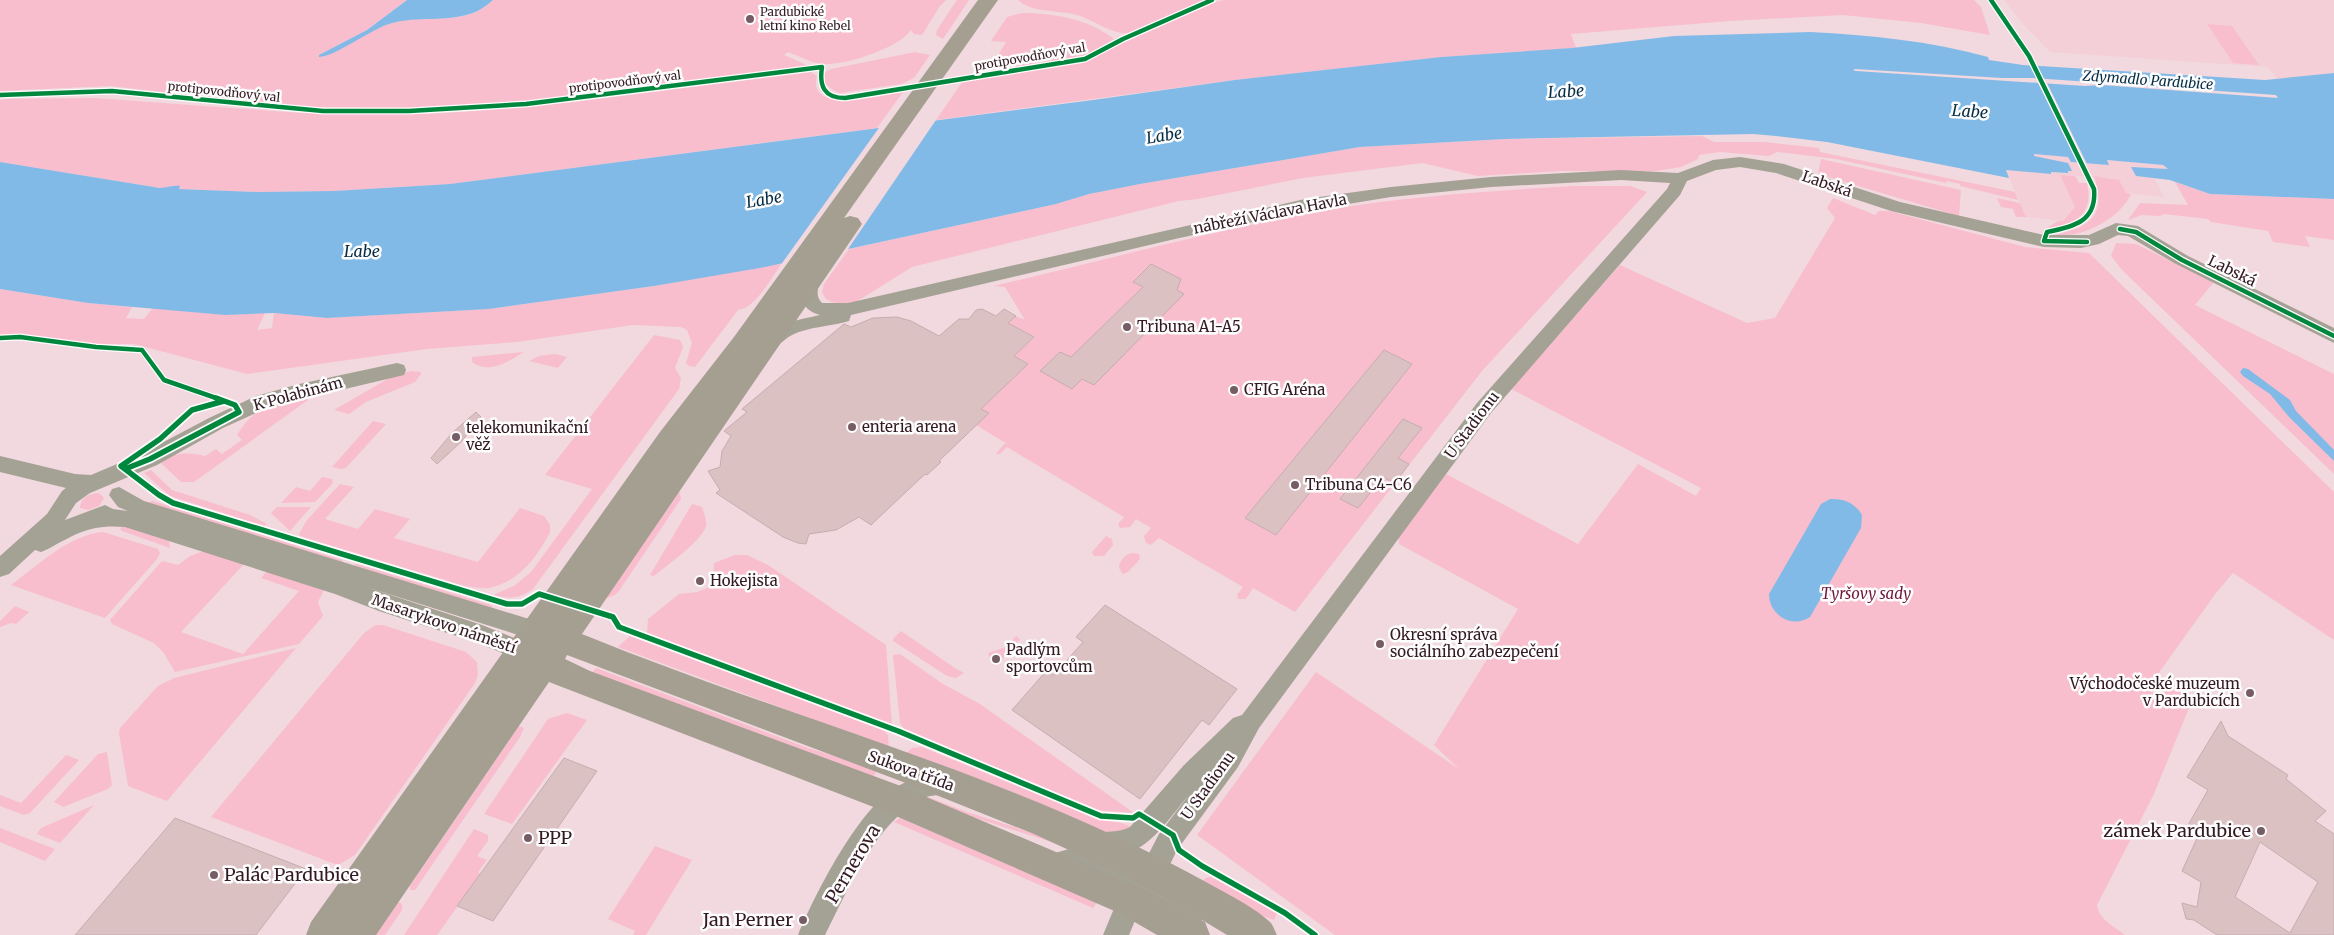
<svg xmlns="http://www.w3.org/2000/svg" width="2334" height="935" font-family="Merriweather,serif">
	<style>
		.built { fill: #f4cfd8 }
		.green { fill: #f8becd }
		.water { fill: #82bae7; fill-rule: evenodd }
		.pier { fill: #f1d9df }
		.building { fill: #dcc1c3; stroke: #c5adaf; fill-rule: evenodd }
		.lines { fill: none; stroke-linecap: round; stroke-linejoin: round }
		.street { fill: #a4a294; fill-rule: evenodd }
		.secondary { fill: #a59f92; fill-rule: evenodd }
		.cycleway-far1-casing { stroke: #fdfdfd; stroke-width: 7 }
		.cycleway-casing { stroke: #fdfdfd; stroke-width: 9 }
		.cycleway-far1 { stroke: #00873e; stroke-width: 4.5 }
		.cycleway { stroke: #00873e; stroke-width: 5.5 }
		.poi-dot { fill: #765c64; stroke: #fdfdfd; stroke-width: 2 }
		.labels { text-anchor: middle; stroke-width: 5; stroke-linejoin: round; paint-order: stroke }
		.far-poi-label { font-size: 12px; fill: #331921; stroke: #fdfdfd; text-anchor: start }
		.far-street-label { font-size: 12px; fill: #331921; stroke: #fdfdfd }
		.far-water-label { font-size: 14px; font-style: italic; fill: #042c45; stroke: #fdfdfd }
		.street-label { font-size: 15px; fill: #331921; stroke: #fdfdfd }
		.poi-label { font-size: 15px; fill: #331921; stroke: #fdfdfd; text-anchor: start }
		.park-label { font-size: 15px; font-style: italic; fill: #6f173a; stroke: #fdfdfd }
		.water-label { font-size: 16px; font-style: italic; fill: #042c45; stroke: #fdfdfd }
		.near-poi-label { font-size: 18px; fill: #331921; stroke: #fdfdfd; text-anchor: end }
		.near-street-label { font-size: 18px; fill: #331921; stroke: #fdfdfd }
	</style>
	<rect width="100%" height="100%" fill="#f1d9df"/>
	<!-- built -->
	<path class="built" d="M 2004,0 L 2334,0 L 2334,73 L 2277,79 L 2268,67 L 2050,52 L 2022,23 Z
		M 2034,154 L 2068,157 L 2071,162 L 2108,164 L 2107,160 L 2163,165 L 2168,169 L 2132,168 L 2136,176 L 2154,178 L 2164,197 L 2126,193 L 2111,178 L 2061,175 L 2075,207 L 2063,221 L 2026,217 L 2006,170 L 2051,174 L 2050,172 L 2068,173 L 2068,163 L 2034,156 Z"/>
	<!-- green -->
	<path class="green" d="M 0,0 L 407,0 L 367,30 L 319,55 L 322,57 C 341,48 372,28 391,23 C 426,13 465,28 493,0 L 946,0 L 940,6 L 922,35 L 914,34 L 911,30 C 899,48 846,65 825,64 C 813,64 799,56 788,52 L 784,55 L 811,67 L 540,100 L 486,106 L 428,108 L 295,107 L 110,86 L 0,91 Z
		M 957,0 L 969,0 L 943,39 L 936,35 L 937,30 Z
		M 1018,0 L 1204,0 L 1131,33 C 1114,36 1094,20 1077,15 C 1060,10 1031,13 1018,0 Z
		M 1224,0 L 1974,0 L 1981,7 L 1990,35 L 1921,23 L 1843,15 L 1730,21 L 1571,34 L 1576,48 L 1441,57 L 1235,80 L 936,120 L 963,81 L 1083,61 L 1209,4 Z
		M 1022,13 C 1053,13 1089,19 1114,39 L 1084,56 L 1017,68 L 997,57 L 1006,42 L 991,41 L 1007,17 Z
		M 2207,24 L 2232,26 L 2259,65 L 2233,63 Z
		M 915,52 L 930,55 L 914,78 L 901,84 L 840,93 L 833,90 L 822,81 L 824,73 L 831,69 Z
		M 811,72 L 817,76 C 806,116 884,95 903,92 L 877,128 L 450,184 L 334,191 L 258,192 L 160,188 L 0,162 L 0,100 L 8,99 L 95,98 L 301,113 L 427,114 L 477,111 L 575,102 Z
		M 1702,136 L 1714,142 L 1764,142 L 1819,148 L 1820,152 L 2015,192 L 2018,200 L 1960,186 L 1960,184 L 1947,181 L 1946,183 L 1836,159 L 1777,152 L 1769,156 L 1720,152 L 1699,155 L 1698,159 L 1681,167 L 1656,171 L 1561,171 L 1478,176 L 1422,163 L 1303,178 L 1198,199 L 1179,201 L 912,267 L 856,302 L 843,304 L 832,302 L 826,299 L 822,292 L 824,284 L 849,249 L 1056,204 L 1089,194 L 1140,184 L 1360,147 L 1505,139 Z
		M 1821,159 L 1961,190 L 1959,216 L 1818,174 Z
		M 2060,175 L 2075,176 L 2079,183 L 2087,183 C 2094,215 2075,225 2047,228 L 2058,221 L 2063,221 L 2075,207 Z
		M 2094,176 L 2119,180 L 2126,193 L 2131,194 C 2120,219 2081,239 2053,235 C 2091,228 2107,215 2094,176 Z
		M 2175,182 L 2210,194 L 2334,199 L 2334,240 L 2305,236 L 2310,247 L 2273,242 L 2268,231 L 2211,222 L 2208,219 L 2164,214 L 2160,216 L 2142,215 L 2128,220 L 2140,203 L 2188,205 Z
		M 1573,186 L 1630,186 L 1647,192 L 1482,371 L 1295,612 L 1253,588 L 1246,599 L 1238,599 L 1237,595 L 1243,587 L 1159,538 L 1151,545 L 1146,543 L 1144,536 L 1151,528 L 1136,519 L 1130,527 L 1120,528 L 1118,524 L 1124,517 L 1007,447 L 1000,454 L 996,454 L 1004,444 L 1007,444 L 976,425 L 988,413 L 981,409 L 1028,364 L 1014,356 L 1034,337 L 1008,323 L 1016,316 L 1025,320 L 1005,287 L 994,286 C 1105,260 1215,230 1327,210 C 1409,196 1490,191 1573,186 Z
		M 1833,198 L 1875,215 L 1879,211 L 1889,211 L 2025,247 L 2089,253 L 2334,492 L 2334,640 L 2233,573 L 2216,593 L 2158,674 L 2182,692 L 2180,696 L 2191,703 L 2154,794 L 2097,905 C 2098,919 2115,927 2125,935 L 1335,935 L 1197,835 L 1316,672 L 1459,769 L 1434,745 L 1518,609 L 1399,544 L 1399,537 L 1446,474 L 1578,544 L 1638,464 L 1696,496 L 1701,488 L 1511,389 L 1620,265 L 1747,323 L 1775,318 L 1835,218 L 1827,208 Z
		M 1997,198 L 2020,203 L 2026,217 L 2016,217 L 2013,209 L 2001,207 Z
		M 2116,243 L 2136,244 L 2214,282 L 2195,305 L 2334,374 L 2334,474 L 2122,270 L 2111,256 Z
		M 782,263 C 772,277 755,309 738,310 L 695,367 L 689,366 L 686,363 L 692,343 L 687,330 L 681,327 L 633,325 L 517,342 L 427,349 L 247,374 L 134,344 L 92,344 L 21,334 L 0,335 L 0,289 L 88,303 L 132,307 L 126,318 L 144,319 L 153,308 L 225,315 L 265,313 L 257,330 L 272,328 L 274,313 L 327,318 L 488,309 L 654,286 Z
		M 654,335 L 680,340 L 683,347 L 675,368 L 681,378 L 679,389 L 533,589 C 519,599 509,599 493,595 L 514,586 L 531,572 L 592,489 L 545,475 Z
		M 524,352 C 509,361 489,375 472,362 L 472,357 Z
		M 555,354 L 567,357 L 558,368 L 529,361 L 539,356 Z
		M 412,371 L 421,372 L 421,374 L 415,382 L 366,402 L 349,414 L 334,410 L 396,374 Z
		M 309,397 L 308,400 L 194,482 L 181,482 L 161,463 C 171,452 191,452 205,456 L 216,449 L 222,454 L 242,440 L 237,435 C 256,403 275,404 309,397 Z
		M 373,421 L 386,424 L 346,468 L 341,469 L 332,467 Z
		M 151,470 L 172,490 L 250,515 L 267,524 L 264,526 L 170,496 L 144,473 Z
		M 322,477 L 332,479 L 333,483 L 315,502 L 281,503 L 296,487 L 310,491 Z
		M 340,484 L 354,487 L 325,519 L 358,529 L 375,509 L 410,519 L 394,538 L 478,562 L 520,508 L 544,516 L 550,525 L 550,532 C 538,557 517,583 489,588 C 482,589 473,587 465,586 L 300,536 L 299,534 L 307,520 Z
		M 679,490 L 681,499 L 619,591 L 615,595 L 602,600 Z
		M 99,493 L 104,498 L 99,506 L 88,510 L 80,508 C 80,498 90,493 99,493 Z
		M 153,501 L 342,560 L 344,564 L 146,503 Z
		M 692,504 L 702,507 C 704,513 707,520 706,526 C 702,541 666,566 654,576 L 650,575 Z
		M 277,507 L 311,507 L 290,531 L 271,513 Z
		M 124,525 L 169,541 L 170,548 L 122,531 L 120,529 Z
		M 103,532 L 158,549 L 160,553 L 157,559 L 105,618 L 11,585 C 38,565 69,535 103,532 Z
		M 1106,536 L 1112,539 L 1113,545 L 1104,556 L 1094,556 L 1092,552 Z
		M 204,551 L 245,563 L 181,632 L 243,654 L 299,591 L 261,578 L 268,570 L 325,588 L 318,602 L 323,616 L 299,644 L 175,672 L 163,652 L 154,643 L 112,624 L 110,620 L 162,561 L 178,565 L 190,556 Z
		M 1133,553 L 1139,554 L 1140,559 L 1128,572 L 1123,574 L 1119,568 C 1119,561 1126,553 1133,553 Z
		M 735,555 L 747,555 L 768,565 L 886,645 L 892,725 L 647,634 L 648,619 L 679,594 L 697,592 L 707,588 L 713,579 L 714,563 Z
		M 357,564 L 491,605 L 494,610 L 353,565 Z
		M 15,606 L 29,612 L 16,624 L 11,623 L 0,627 L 0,621 Z
		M 376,625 L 383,625 L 466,652 L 477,662 L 478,675 L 475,683 L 355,855 L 340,864 L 335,864 L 211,817 L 364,633 Z
		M 901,631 L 955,668 L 964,673 L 956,678 L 947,676 L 893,641 L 893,639 Z
		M 630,636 L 883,730 L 888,735 L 889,751 L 825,724 L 618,647 Z
		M 1016,636 L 1020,639 L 997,665 L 993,665 L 988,653 L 1006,647 Z
		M 296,648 L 167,801 L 128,786 L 119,733 L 120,728 L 158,686 L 174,678 Z
		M 900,654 L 943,684 L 980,704 L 1134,813 L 1095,810 L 905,730 L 900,723 L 893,655 Z
		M 596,668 L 808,748 L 878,769 L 872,779 L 591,674 Z
		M 567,713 L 587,720 L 512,824 L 484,814 L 548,719 Z
		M 519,726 L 524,728 L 520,737 L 417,887 L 415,890 L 410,890 L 410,886 Z
		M 922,747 L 1095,818 C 1107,822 1121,821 1132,827 L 1123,831 L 1103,833 L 903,756 L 912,748 Z
		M 107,752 L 112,785 L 108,789 L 63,807 L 54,802 L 98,754 Z
		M 66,755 L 79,760 L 30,813 L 24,815 L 0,806 L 0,795 L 21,803 Z
		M 923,795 L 967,812 L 1061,842 L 1061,845 L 966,815 L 922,798 Z
		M 94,805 L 60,843 L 37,834 L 41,828 Z
		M 901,817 L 1098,901 L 1093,908 L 894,822 Z
		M 0,828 L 55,849 L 45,861 L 0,842 Z
		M 474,829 L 488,835 L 488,841 L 477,856 L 487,860 L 478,872 L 481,874 L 437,935 L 404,935 Z
		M 655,846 L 692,860 L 646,935 L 633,935 L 635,931 L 608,919 Z
		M 1211,877 L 1277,913 L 1274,920 L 1237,907 L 1199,884 L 1206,878 Z
		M 398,902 L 402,904 L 402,910 L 385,935 L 370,935 Z"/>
	<!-- water -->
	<path class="water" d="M 407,0 L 493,0 C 466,27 426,14 392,23 C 372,28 337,56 319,57 L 319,55 L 367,30 Z
		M 1810,32 C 1870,35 1930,41 1988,57 L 1989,60 L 2023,65 L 2265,80 L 2334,73 L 2334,199 L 2210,194 L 2170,180 L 2136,176 L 2131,167 L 2168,169 L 2163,165 L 2107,160 L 2109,165 L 2071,162 L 2068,157 L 2034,154 L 2034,156 L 2068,163 L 2072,171 L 2068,171 L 2068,173 L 2051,172 L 2051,174 L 2006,170 L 2009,178 L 1827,142 L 1776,136 L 1753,134 L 1505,139 L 1360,147 L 1140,184 L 1089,194 L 1056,204 L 765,267 L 654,286 L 489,309 L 327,318 L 274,313 L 225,315 L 88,303 L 0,289 L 0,162 L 160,188 C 167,188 173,185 180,186 L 179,189 L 258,192 L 334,191 L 450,184 L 1093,100 L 1235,80 L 1441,57 L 1572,48 L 1674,36 ZM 1855,69 L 2002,78 L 2033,78 L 2276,95 L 2278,98 L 2101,85 L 2085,86 L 1856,71 L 1853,70 Z
		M 2243,368 L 2248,369 L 2290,400 L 2296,411 L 2334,450 L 2334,461 L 2289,417 L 2270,394 L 2243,376 L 2240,372 Z
		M 1830,499 C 1844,498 1855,503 1862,515 L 1861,528 L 1810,617 C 1792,629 1769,615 1769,594 L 1821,504 Z"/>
	<!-- pier -->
	<path class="pier" d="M 2037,81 L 2046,81 L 2088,166 L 2079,165 Z
		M 938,117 L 846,252 L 780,266 L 881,125 Z"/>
	<!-- building -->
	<path class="building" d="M 1151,264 L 1181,279 L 1177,290 L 1184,294 L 1094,385 L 1082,379 L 1072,389 L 1040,371 L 1060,352 L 1071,357 L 1143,287 L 1133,282 Z
		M 982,309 L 996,316 L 1004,309 L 1016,316 L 1008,323 L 1034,337 L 1014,356 L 1028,364 L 981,409 L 989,413 L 939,461 L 941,462 L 927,475 L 925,474 L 871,525 L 859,517 L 836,530 L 809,534 L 806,544 L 798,543 L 783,537 L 716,493 L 720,490 L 708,471 L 720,467 L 722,451 L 731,436 L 724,431 L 747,412 L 742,409 L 844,324 L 851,327 L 873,318 L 897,317 L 911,321 L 939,336 L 959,319 L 969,319 L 976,310 Z
		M 1384,350 L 1412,364 L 1276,535 L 1245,518 Z
		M 476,412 L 481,417 L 461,442 L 437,464 L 431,458 L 452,433 Z
		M 1403,419 L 1422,428 L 1398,458 L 1409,464 L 1395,483 L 1383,477 L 1358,508 L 1340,499 Z
		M 1105,605 L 1237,689 L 1209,725 L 1202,720 L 1140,799 L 1012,710 L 1047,670 L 1054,675 L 1083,642 L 1076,637 Z
		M 2221,721 L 2228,736 L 2288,775 L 2286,779 L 2326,811 L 2315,821 L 2334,834 L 2334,935 L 2217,935 L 2194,920 L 2186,919 L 2182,903 L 2197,907 L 2201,882 L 2182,871 L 2199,834 L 2187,827 L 2208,790 L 2187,777 ZM 2260,842 L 2318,882 L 2290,933 L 2235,897 Z
		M 564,758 L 597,771 L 493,921 L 457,906 Z
		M 175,818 L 306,869 L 256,935 L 75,935 Z"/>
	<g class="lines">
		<!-- street -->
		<path class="street" d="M 1740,157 L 1784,164 L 1900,202 L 2044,235 L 2089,235 L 2116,223 L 2138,226 L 2188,256 L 2334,328 L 2334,343 L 2176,264 L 2128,236 L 2118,235 L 2099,244 L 2081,248 L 2044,247 L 1891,211 L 1776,173 L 1740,167 L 1716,170 L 1687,181 L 1680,195 L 1491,413 L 1259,728 L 1238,767 L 1177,850 L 1162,881 L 1159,882 L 1201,903 L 1205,912 L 1201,921 L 1192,925 L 1157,907 L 1143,905 L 1139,911 L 1129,935 L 1103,935 L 1123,887 L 1076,871 L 1050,878 L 1041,875 L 1038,866 L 1041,857 L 1076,847 L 1137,867 L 1144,863 L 1159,834 L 1189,795 C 1163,825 1138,870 1092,851 L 1089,843 L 1092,835 C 1106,829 1118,834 1130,827 L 1184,765 L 1233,718 L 1242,715 L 1477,403 L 1667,189 L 1670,183 L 1621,180 L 1491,187 L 1391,197 L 1305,211 L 1175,239 L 851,315 L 849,321 C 833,326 807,327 792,335 C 781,341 775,352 761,348 L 759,343 C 770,323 800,320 820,315 C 801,310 794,293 805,276 L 811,274 L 817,276 L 820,280 C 818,289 815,296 822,303 L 848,303 L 1305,199 L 1391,187 L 1491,177 L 1621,170 L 1678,173 L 1713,160 Z
			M 397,363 L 404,365 L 406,370 L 404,375 L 269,407 L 223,428 L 157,465 L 90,493 L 76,503 L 65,520 L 105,505 L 113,509 L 128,511 L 118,507 L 109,495 L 112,489 L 119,487 L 144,501 L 555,627 L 558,634 L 555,641 L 547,644 L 363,586 L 482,625 L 542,649 L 545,656 L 542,663 L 534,666 L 478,643 L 379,611 L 335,594 L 125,527 C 91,524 77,533 48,549 L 41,552 L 35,550 L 9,574 L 0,577 L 0,556 L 47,514 L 62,491 L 66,488 L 0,472 L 0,456 L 75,474 L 91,475 L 143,453 L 209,418 L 256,396 L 299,384 Z
			M 943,773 L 951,776 L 955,784 L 951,792 C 942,796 930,794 922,799 C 875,823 848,890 825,935 L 798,935 C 815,894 856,814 893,789 C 909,779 924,775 943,773 Z"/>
		<!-- secondary -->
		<path class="secondary" d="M 978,0 L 998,0 L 844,218 L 850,216 L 858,218 L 862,224 L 858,230 L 582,634 C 792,720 1016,775 1215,887 C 1233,897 1255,908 1270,922 C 1273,925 1275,931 1277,935 L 1227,935 L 1164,897 L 1121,874 L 1034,834 L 911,785 L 567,655 L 565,659 L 590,671 L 898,785 L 1143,889 L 1205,922 L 1210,935 L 1157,935 L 1119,913 L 889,813 L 549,682 L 376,935 L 306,935 L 311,922 L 660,432 L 734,337 Z"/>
		<defs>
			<path id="cycleway-far1" d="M 1991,0 L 2029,56 L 2094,189 C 2097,221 2074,227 2047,232 L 2044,241 L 2087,242
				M 0,95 L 112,91 L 323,111 L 409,111 L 526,104 L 822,67 C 819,86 824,98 845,98 L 1085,59 L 1123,39 L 1212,0
				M 2120,229 L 2136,232 L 2182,260 L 2334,336
				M 0,338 L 20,337 L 96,347 L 142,350 L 164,380 L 219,399"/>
			<path id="cycleway" d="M 224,401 L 192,410 L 160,439 L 121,466 L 159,495 L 173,503 L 507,604 L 522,604 L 539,594 L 613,617 L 619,627 L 898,731 L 1101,816 L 1133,818 L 1139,814 L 1173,835 L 1179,850 L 1202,866 L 1285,913 L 1315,935
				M 125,469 L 150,459 L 239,412 L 235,405 L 216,398"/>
		</defs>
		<!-- cycleway-far1 casing -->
		<use href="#cycleway-far1" class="cycleway-far1-casing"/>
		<!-- cycleway casing -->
		<use href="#cycleway" class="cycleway-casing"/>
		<!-- cycleway-far1 -->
		<use href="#cycleway-far1" class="cycleway-far1"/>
		<!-- cycleway -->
		<use href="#cycleway" class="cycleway"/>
	</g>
	<!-- markers -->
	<g class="poi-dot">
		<circle cx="750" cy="19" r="5"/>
		<circle cx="1127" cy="327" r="5"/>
		<circle cx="1234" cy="390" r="5"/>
		<circle cx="852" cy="427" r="5"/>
		<circle cx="456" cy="437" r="5"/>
		<circle cx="1295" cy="485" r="5"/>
		<circle cx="700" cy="581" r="5"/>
		<circle cx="1380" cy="644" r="5"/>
		<circle cx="996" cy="659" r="5"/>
		<circle cx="2250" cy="693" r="5"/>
		<circle cx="2261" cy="831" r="5"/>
		<circle cx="528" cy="838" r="5"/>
		<circle cx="214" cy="875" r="5"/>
		<circle cx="803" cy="920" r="5"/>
	</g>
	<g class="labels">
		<!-- far-poi labels -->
		<g class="far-poi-label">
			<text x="760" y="16">Pardubické<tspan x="760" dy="14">letní kino Rebel</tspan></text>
		</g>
		<!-- far-street labels -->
		<g class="far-street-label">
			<text transform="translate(1030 57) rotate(-10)" y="4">protipovodňový val</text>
			<text transform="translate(625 82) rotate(-7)" y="4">protipovodňový val</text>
			<text transform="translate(224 92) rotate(6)" y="4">protipovodňový val</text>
		</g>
		<!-- far-water labels -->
		<g class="far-water-label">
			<text transform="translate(2148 80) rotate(4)" y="5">Zdymadlo Pardubice</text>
		</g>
		<!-- street labels -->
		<g class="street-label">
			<text transform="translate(1827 184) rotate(19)" y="5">Labská</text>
			<text transform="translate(1270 214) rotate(-11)" y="5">nábřeží Václava Havla</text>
			<text transform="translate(2232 271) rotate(26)" y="5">Labská</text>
			<text transform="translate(298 394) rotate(-15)" y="5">K Polabinám</text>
			<text transform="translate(1472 425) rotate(-53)" y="5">U Stadionu</text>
			<text transform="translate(444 624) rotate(19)" y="5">Masarykovo náměstí</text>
			<text transform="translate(911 771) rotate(20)" y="5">Sukova třída</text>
			<text transform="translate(1208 786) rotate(-54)" y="5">U Stadionu</text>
		</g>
		<!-- poi labels -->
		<g class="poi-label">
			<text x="1137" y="332">Tribuna A1-A5</text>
			<text x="1244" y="395">CFIG Aréna</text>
			<text x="862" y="432">enteria arena</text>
			<text x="466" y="433">telekomunikační<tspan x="466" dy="17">věž</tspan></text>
			<text x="1305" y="490">Tribuna C4-C6</text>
			<text x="710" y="586">Hokejista</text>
			<text x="1390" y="640">Okresní správa<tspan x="1390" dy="17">sociálního zabezpečení</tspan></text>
			<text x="1006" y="655">Padlým<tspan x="1006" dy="17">sportovcům</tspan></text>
			<text x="2240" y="689" text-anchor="end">Východočeské muzeum<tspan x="2240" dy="17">v Pardubicích</tspan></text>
		</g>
		<!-- park labels -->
		<g class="park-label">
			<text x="1866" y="599">Tyršovy sady</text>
		</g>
		<!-- water labels -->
		<g class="water-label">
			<text transform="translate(1566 91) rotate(-3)" y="6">Labe</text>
			<text transform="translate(1970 111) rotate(4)" y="6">Labe</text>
			<text transform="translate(1164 135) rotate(-9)" y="6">Labe</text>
			<text transform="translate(764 199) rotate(-10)" y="6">Labe</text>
			<text x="362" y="257">Labe</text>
		</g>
		<!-- near-poi labels -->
		<g class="near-poi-label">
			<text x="2251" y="837">zámek Pardubice</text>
			<text x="538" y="844" text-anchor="start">PPP</text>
			<text x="224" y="881" text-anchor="start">Palác Pardubice</text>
			<text x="793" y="926">Jan Perner</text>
		</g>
		<!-- near-street labels -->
		<g class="near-street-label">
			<text transform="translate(853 864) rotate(-59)" y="6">Pernerova</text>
		</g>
	</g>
</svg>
